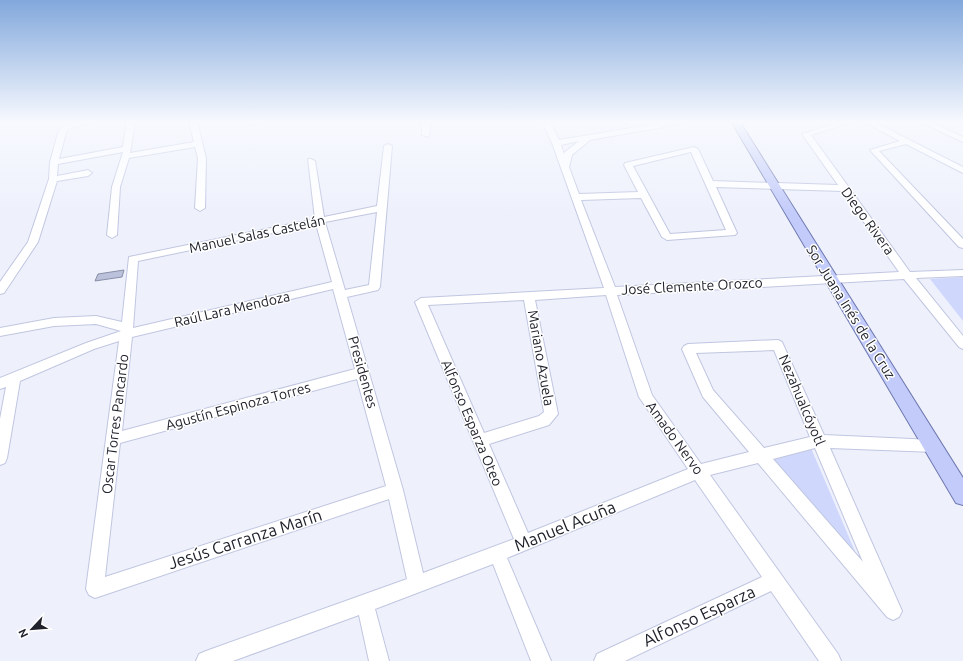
<svg xmlns="http://www.w3.org/2000/svg" width="963" height="661" font-family="Ubuntu,sans-serif">
	<style>
		.green { fill: #cfd8fc }
		.building { fill: #bbc1db; stroke: #898fa7 }
		.lines { fill: none; stroke-linecap: round; stroke-linejoin: round }
		.minor-casing { stroke: #c0c6e0; stroke-width: 2 }
		.major-casing { stroke: #6f79af; stroke-width: 2 }
		.minor { fill: #fff; fill-rule: evenodd }
		.major { fill: #c2cbfa; fill-rule: evenodd }
		.labels { text-anchor: middle; stroke-width: 3; stroke-linejoin: round; paint-order: stroke }
		.street-label { font-size: 14px; fill: #20232c; stroke: #fff }
		.near-street-label { font-size: 17px; fill: #20232c; stroke: #fff }
	</style>
	<rect width="100%" height="100%" fill="#eef1fc"/>
	<!-- green -->
	<path class="green" d="M 963,277 L 963,321 L 930,279 Z
		M 811,448 L 857,556 L 772,459 Z"/>
	<!-- building -->
	<path class="building" d="M 124,270 L 122,277 L 95,281 L 98,274 Z"/>
	<g class="lines">
		<defs>
			<path id="minor" d="M 66,121 L 74,121 L 72,123 L 102,121 L 69,128 L 66,133 L 59,159 L 123,147 L 127,121 L 135,121 L 130,153 L 194,142 L 189,121 L 197,121 L 206,158 L 205,208 L 200,211 L 195,208 L 198,158 L 195,147 L 129,158 L 120,187 L 117,235 L 112,238 L 107,235 L 112,187 L 123,152 L 58,164 L 57,176 L 88,170 L 92,173 L 88,176 L 57,181 L 38,242 L 4,293 L 0,294 L 0,282 L 28,242 L 49,179 L 50,162 L 58,133 Z
				M 246,121 L 254,121 L 256,123 L 252,125 Z
				M 422,121 L 430,121 L 429,137 L 422,135 Z
				M 542,121 L 550,121 L 559,140 L 673,121 L 690,121 L 686,123 L 590,140 L 572,155 L 569,167 L 579,194 L 638,192 L 624,165 L 625,163 L 694,147 L 698,149 L 713,181 L 838,185 L 802,134 L 843,121 L 855,121 L 811,135 L 910,272 L 963,270 L 963,276 L 916,278 L 963,336 L 963,349 L 959,347 L 904,279 L 617,295 L 652,395 L 701,464 L 749,452 L 703,397 L 682,349 L 684,346 L 688,344 L 778,340 L 782,342 L 824,435 L 934,440 L 939,442 L 941,446 L 939,450 L 934,452 L 830,448 L 902,611 L 899,617 L 893,620 L 887,617 L 758,463 L 710,475 L 838,654 L 841,661 L 819,661 L 771,591 L 625,661 L 594,661 L 597,654 L 762,577 L 695,480 L 507,558 L 551,661 L 531,661 L 493,564 L 375,609 L 389,661 L 369,661 L 359,615 L 233,661 L 196,661 L 199,654 L 206,651 L 407,579 L 389,499 L 95,598 L 89,595 L 86,589 L 119,341 L 94,349 L 20,381 L 7,458 L 5,463 L 0,465 L 0,419 L 6,387 L 0,389 L 0,378 L 86,343 L 121,331 L 96,324 L 54,326 L 0,336 L 0,328 L 54,318 L 96,316 L 122,322 L 129,257 L 315,219 L 308,159 L 311,159 L 315,161 L 324,217 L 377,206 L 384,146 L 388,144 L 392,146 L 380,287 L 378,290 L 347,297 L 403,490 L 423,573 L 514,539 L 415,302 L 421,298 L 604,288 L 552,143 ZM 579,141 L 565,152 L 564,154 L 561,145 ZM 691,152 L 726,230 L 670,234 L 633,166 ZM 716,187 L 842,191 L 899,272 L 615,287 L 581,200 L 641,198 L 662,237 L 667,240 L 735,235 L 737,233 ZM 377,212 L 369,285 L 345,290 L 325,222 ZM 316,224 L 332,282 L 133,328 L 138,261 ZM 333,289 L 355,369 L 122,431 L 132,337 ZM 606,295 L 639,397 L 688,469 L 528,533 L 489,444 L 549,425 L 558,414 L 535,300 ZM 524,300 L 544,412 L 539,416 L 484,433 L 428,305 ZM 774,350 L 810,437 L 764,448 L 713,390 L 696,353 ZM 357,379 L 386,486 L 105,577 L 120,443 ZM 815,448 L 863,562 L 773,459 Z
				M 862,121 L 872,121 L 963,167 L 963,173 L 906,144 L 879,151 L 963,239 L 963,248 L 959,247 L 870,150 L 900,141 Z
				M 918,121 L 928,121 L 963,137 L 963,142 Z"/>
			<path id="major" d="M 731,121 L 741,121 L 743,127 L 963,478 L 963,505 L 956,503 Z"/>
		</defs>
		<!-- minor casing -->
		<use href="#minor" class="minor-casing"/>
		<!-- major casing -->
		<use href="#major" class="major-casing"/>
		<!-- minor -->
		<use href="#minor" class="minor"/>
		<!-- major -->
		<use href="#major" class="major"/>
	</g>
	<!-- sky -->
	<linearGradient id="sky" x2="0" y2="1"><stop stop-color="#82a8dc"/><stop offset="0.57" stop-color="#f7f9fe"/><stop offset="1" stop-color="#f7f9fe" stop-opacity="0"/></linearGradient>
	<rect width="963" height="214" fill="url(#sky)"/>
	<g class="labels">
		<!-- street labels -->
		<g class="street-label">
			<text transform="translate(868 221) rotate(54)" y="5">Diego Rivera</text>
			<text transform="translate(257 234) rotate(-12)" y="5">Manuel Salas Castelán</text>
			<text transform="translate(692 286) rotate(-3)" y="5">José Clemente Orozco</text>
			<text transform="translate(232 309) rotate(-13)" y="5">Raúl Lara Mendoza</text>
			<text transform="translate(851 312) rotate(58)" y="5">Sor Juana Inés de la Cruz</text>
			<text transform="translate(541 358) rotate(80)" y="5">Mariano Azuela</text>
			<text transform="translate(363 372) rotate(74)" y="5">Presidentes</text>
			<text transform="translate(802 400) rotate(67)" y="5">Nezahualcóyotl</text>
			<text transform="translate(238 406) rotate(-15)" y="5">Agustín Espinoza Torres</text>
			<text transform="translate(472 423) rotate(67)" y="5">Alfonso Esparza Oteo</text>
			<text transform="translate(115 424) rotate(-83)" y="5">Oscar Torres Pancardo</text>
			<text transform="translate(675 438) rotate(54)" y="5">Amado Nervo</text>
		</g>
		<!-- near-street labels -->
		<g class="near-street-label">
			<text transform="translate(565 526) rotate(-22)" y="6">Manuel Acuña</text>
			<text transform="translate(245 539) rotate(-18)" y="6">Jesús Carranza Marín</text>
			<text transform="translate(699 616) rotate(-25)" y="6">Alfonso Esparza</text>
		</g>
	</g>
	<!-- north arrow -->
	<g transform="translate(32 629) rotate(244)" stroke="#ffffff" stroke-width="3" paint-order="stroke">
	<path d="M0-3L7 15L0 10L-7 15Z" fill="#20232c"/>
	<text y="-6" font-size="11" font-weight="bold" text-anchor="middle" fill="#20232c">N</text>
	</g>
</svg>
